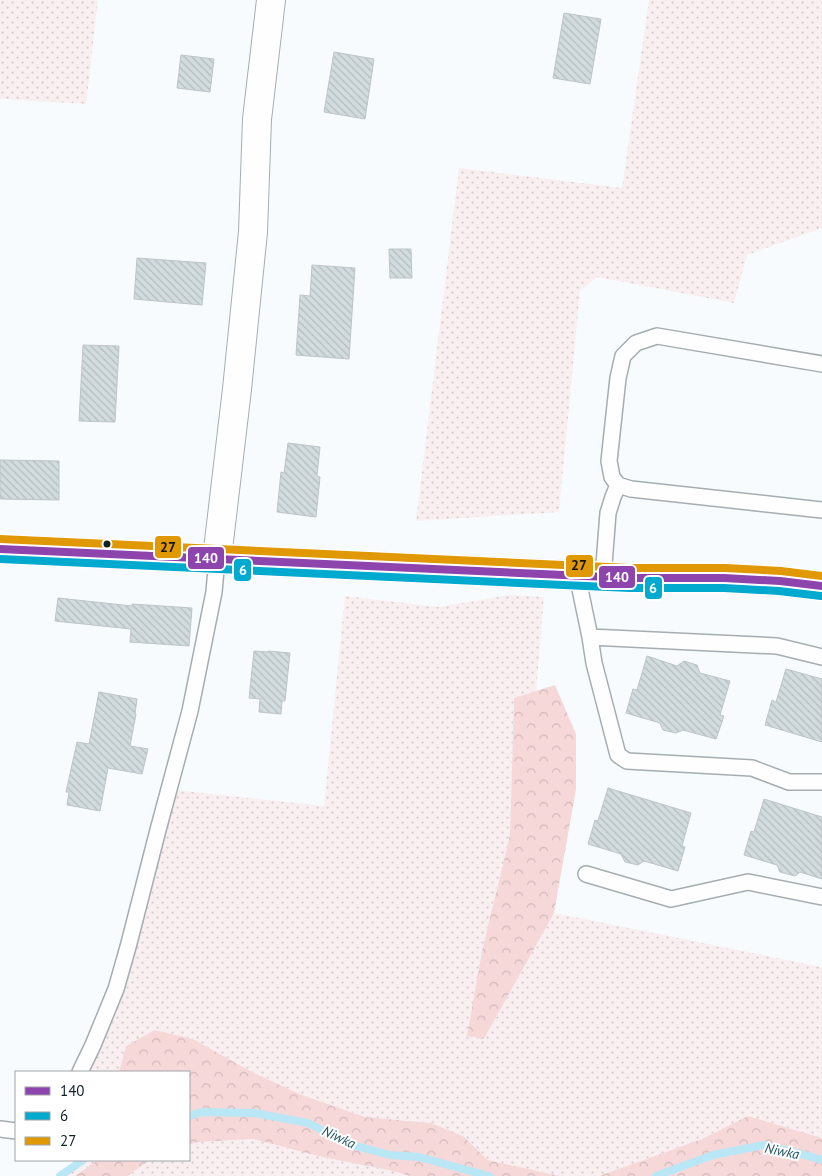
<svg xmlns="http://www.w3.org/2000/svg" width="822" height="1176" font-family="'PT Sans',sans-serif">
	<style>
		.grass { fill: url(#grass-dots) }
		.forest { fill: url(#forest-crowns) }
		.lines { fill: none; stroke-linecap: round; stroke-linejoin: round }
		.stream { stroke: #bae7f5; stroke-width: 8 }
		.building { fill: url(#building-back-hatch); stroke: #bdc5c8 }
		.service-casing { stroke: #a5adb1; stroke-width: 18 }
		.minor-casing { stroke: #a5adb1; stroke-width: 30 }
		.primary-casing { stroke: #a5adb1; stroke-width: 30 }
		.service { stroke: #fefeff; stroke-width: 15 }
		.minor { stroke: #fefeff; stroke-width: 28 }
		.primary { stroke: #fefeff; stroke-width: 28 }
		.bus-1-casing { stroke: #fff; stroke-width: 11 }
		.bus-2-casing { stroke: #fff; stroke-width: 11 }
		.bus-3-casing { stroke: #fff; stroke-width: 11 }
		.bus-1 { stroke: #8e44ad; stroke-width: 8 }
		.bus-2 { stroke: #00a9ce; stroke-width: 8 }
		.bus-3 { stroke: #e09804; stroke-width: 8 }
		.bus-dot { fill: #111f23; stroke: #fff; stroke-width: 2 }
		.labels { text-anchor: middle; stroke-width: 4; stroke-linejoin: round; paint-order: stroke }
		.water-label { font-size: 14px; font-style: italic; fill: #1f5462; stroke: #fff }
		.line-badge { stroke: #fff; stroke-width: 2 }
		.badge-label { font-size: 14px; text-anchor: middle; font-weight: bold; fill: #fff }
		.pale-badge-label { font-size: 14px; text-anchor: middle; font-weight: bold; fill: #111 }
	</style>
	<defs>
		<pattern id="grass-dots" width="8" height="8" patternUnits="userSpaceOnUse" patternTransform="scale(1.25)"><rect width="8" height="8" fill="#f9eff0"/><path d="M2 2h.1M6 6h.1" fill="none" stroke="#d4ccce" stroke-width="1.8" stroke-linecap="round"/></pattern>
		<pattern id="forest-crowns" width="20" height="18" patternUnits="userSpaceOnUse" patternTransform="scale(1.25)"><rect width="20" height="18" fill="#f6d8d9"/><path d="M2 6a3 3 0 1 1 6 0M12 15a3 3 0 1 1 6 0" fill="none" stroke="#d2b9ba"/></pattern>
		<pattern id="building-back-hatch" width="6" height="6" patternUnits="userSpaceOnUse" patternTransform="scale(1.25)"><rect width="6" height="6" fill="#d2dbde"/><path d="M-1 5l2 2M0 0l6 6M5-1l2 2" fill="none" stroke="#b3bcbe"/></pattern>
	</defs>
	<rect width="100%" height="100%" fill="#f7fbfd"/>
	<!-- grass -->
	<path class="grass" d="M 0,0 L 98,0 L 86,104 L 0,99 Z
		M 649,0 L 822,0 L 822,228 L 747,255 L 734,303 L 597,277 L 580,291 L 559,512 L 416,521 L 459,168 L 622,188 Z
		M 509,595 L 544,597 L 536,691 L 514,698 L 510,835 L 482,951 L 468,1036 L 484,1039 L 554,913 L 822,967 L 822,1138 L 748,1116 L 702,1139 L 599,1176 L 560,1176 L 488,1160 L 463,1136 L 431,1123 L 365,1117 L 302,1095 L 252,1072 L 193,1039 L 155,1030 L 126,1046 L 119,1072 L 88,1072 L 176,790 L 324,806 L 345,596 L 438,607 Z
		M 253,1139 L 322,1157 L 393,1171 L 410,1176 L 127,1176 L 150,1160 L 189,1160 L 189,1145 L 198,1142 Z
		M 77,1160 L 98,1160 L 75,1176 L 62,1176 Z"/>
	<!-- forest -->
	<path class="forest" d="M 555,685 L 576,734 L 576,789 L 554,913 L 484,1039 L 467,1036 L 482,951 L 510,835 L 514,698 Z
		M 155,1030 L 193,1039 L 252,1072 L 302,1095 L 365,1117 L 431,1123 L 463,1136 L 488,1160 L 560,1176 L 410,1176 L 393,1171 L 322,1157 L 253,1139 L 198,1142 L 189,1145 L 189,1072 L 119,1072 L 126,1046 Z
		M 748,1116 L 822,1138 L 822,1176 L 599,1176 L 702,1139 Z
		M 98,1160 L 150,1160 L 127,1176 L 75,1176 Z"/>
	<g class="lines">
		<!-- stream -->
		<path class="stream" d="M 189,1116 L 202,1112 L 254,1113 L 308,1123 L 352,1145 L 390,1155 L 419,1157 L 489,1176
			M 60,1176 L 83,1160
			M 656,1176 L 713,1155 L 764,1145 L 805,1155 L 822,1160"/>
	</g>
	<!-- building -->
	<path class="building" d="M 564,13 L 601,19 L 590,84 L 553,78 Z
		M 334,52 L 374,59 L 365,119 L 324,112 Z
		M 181,55 L 214,59 L 210,92 L 177,88 Z
		M 389,249 L 411,249 L 412,278 L 390,278 Z
		M 137,258 L 206,263 L 202,305 L 134,299 Z
		M 312,265 L 355,268 L 349,359 L 296,355 L 300,295 L 310,296 Z
		M 83,345 L 119,346 L 115,422 L 79,421 Z
		M 288,443 L 320,447 L 317,476 L 320,477 L 316,517 L 277,512 L 281,472 L 284,473 Z
		M 0,460 L 59,461 L 59,500 L 0,499 Z
		M 58,598 L 132,606 L 132,604 L 192,608 L 189,646 L 130,642 L 131,629 L 55,621 Z
		M 254,651 L 268,652 L 268,651 L 290,653 L 285,701 L 282,701 L 281,714 L 259,712 L 260,699 L 249,698 Z
		M 647,656 L 677,666 L 684,661 L 697,665 L 700,673 L 730,681 L 720,715 L 724,716 L 716,739 L 683,730 L 676,733 L 663,730 L 660,723 L 626,713 L 633,689 L 637,690 Z
		M 786,669 L 822,679 L 822,742 L 765,725 L 772,700 L 776,702 Z
		M 99,692 L 137,699 L 135,714 L 136,714 L 130,746 L 148,749 L 142,774 L 108,768 L 100,811 L 67,805 L 69,792 L 66,792 L 77,742 L 89,744 Z
		M 608,788 L 691,813 L 682,846 L 685,847 L 678,871 L 644,861 L 638,865 L 625,862 L 621,854 L 588,844 L 595,820 L 598,821 Z
		M 764,799 L 822,817 L 822,879 L 800,872 L 795,876 L 780,872 L 777,865 L 744,855 L 751,831 L 754,832 Z"/>
	<g class="lines">
		<defs>
			<path id="service" d="M 822,364 L 657,336 L 636,343 L 623,356 L 618,378 L 609,461 L 612,477 L 618,485 L 631,489 L 822,510
				M 577,575 L 590,637 L 594,663 L 618,755 L 627,761 L 752,768 L 789,782 L 822,782
				M 603,577 L 608,513 L 613,497 L 618,485
				M 590,637 L 777,646 L 822,657
				M 586,874 L 671,899 L 748,882 L 822,897
				M 80,1072 L 93,1045 L 116,989 L 128,947 L 158,830 L 190,711 L 214,592 L 217,558
				M 0,1129 L 16,1131"/>
			<path id="minor" d="M 217,558 L 237,389 L 253,232 L 257,119 L 271,0"/>
			<path id="primary" d="M 0,549 L 630,578 L 724,578 L 780,581 L 822,586"/>
		</defs>
		<!-- service casing -->
		<use href="#service" class="service-casing"/>
		<!-- minor casing -->
		<use href="#minor" class="minor-casing"/>
		<!-- primary casing -->
		<use href="#primary" class="primary-casing"/>
		<!-- service -->
		<use href="#service" class="service"/>
		<!-- minor -->
		<use href="#minor" class="minor"/>
		<!-- primary -->
		<use href="#primary" class="primary"/>
		<defs>
			<path id="bus-1" d="M 0,549 L 630,578 L 724,578 L 780,581 L 822,586"/>
			<path id="bus-2" d="M 0,559 L 630,588 L 724,588 L 779,591 L 821,596"/>
			<path id="bus-3" d="M 0,539 L 630,568 L 725,568 L 781,571 L 822,576"/>
		</defs>
		<!-- bus-1 casing -->
		<use href="#bus-1" class="bus-1-casing"/>
		<!-- bus-2 casing -->
		<use href="#bus-2" class="bus-2-casing"/>
		<!-- bus-3 casing -->
		<use href="#bus-3" class="bus-3-casing"/>
		<!-- bus-1 -->
		<use href="#bus-1" class="bus-1"/>
		<!-- bus-2 -->
		<use href="#bus-2" class="bus-2"/>
		<!-- bus-3 -->
		<use href="#bus-3" class="bus-3"/>
	</g>
	<!-- markers -->
	<circle class="bus-dot" cx="107" cy="544" r="4.5"/>
	<g class="labels">
		<!-- water labels -->
		<g class="water-label">
			<text transform="translate(339 1137) rotate(25)" y="5">Niwka</text>
			<text transform="translate(782 1151) rotate(11)" y="5">Niwka</text>
		</g>
	</g>
	<g class="line-badge">
		<rect x="154" y="535" width="28" height="24" rx="5" fill="#e09804"/>
		<rect x="187" y="546" width="38" height="24" rx="5" fill="#8e44ad"/>
		<rect x="565" y="554" width="29" height="24" rx="5" fill="#e09804"/>
		<rect x="233" y="558" width="19" height="24" rx="5" fill="#00a9ce"/>
		<rect x="598" y="565" width="38" height="24" rx="5" fill="#8e44ad"/>
		<rect x="644" y="576" width="19" height="24" rx="5" fill="#00a9ce"/>
	</g>
	<g class="badge-label">
		<text x="206" y="563">140</text>
		<text x="243" y="575">6</text>
		<text x="617" y="582">140</text>
		<text x="653" y="593">6</text>
	</g>
	<g class="pale-badge-label">
		<text x="168" y="552">27</text>
		<text x="579" y="570">27</text>
	</g>
	<!-- legend -->
	<rect x="15" y="1071" width="175" height="90" fill="#ffffff" stroke="#a0a5a7"/>
	<rect x="25" y="1087" width="25" height="8" fill="#8e44ad" stroke="#a0a5a7"/>
	<text x="60" y="1096" font-size="15" fill="#111f23">140</text>
	<rect x="25" y="1112" width="25" height="8" fill="#00a9ce" stroke="#a0a5a7"/>
	<text x="60" y="1121" font-size="15" fill="#111f23">6</text>
	<rect x="25" y="1137" width="25" height="8" fill="#e09804" stroke="#a0a5a7"/>
	<text x="60" y="1146" font-size="15" fill="#111f23">27</text>
</svg>
